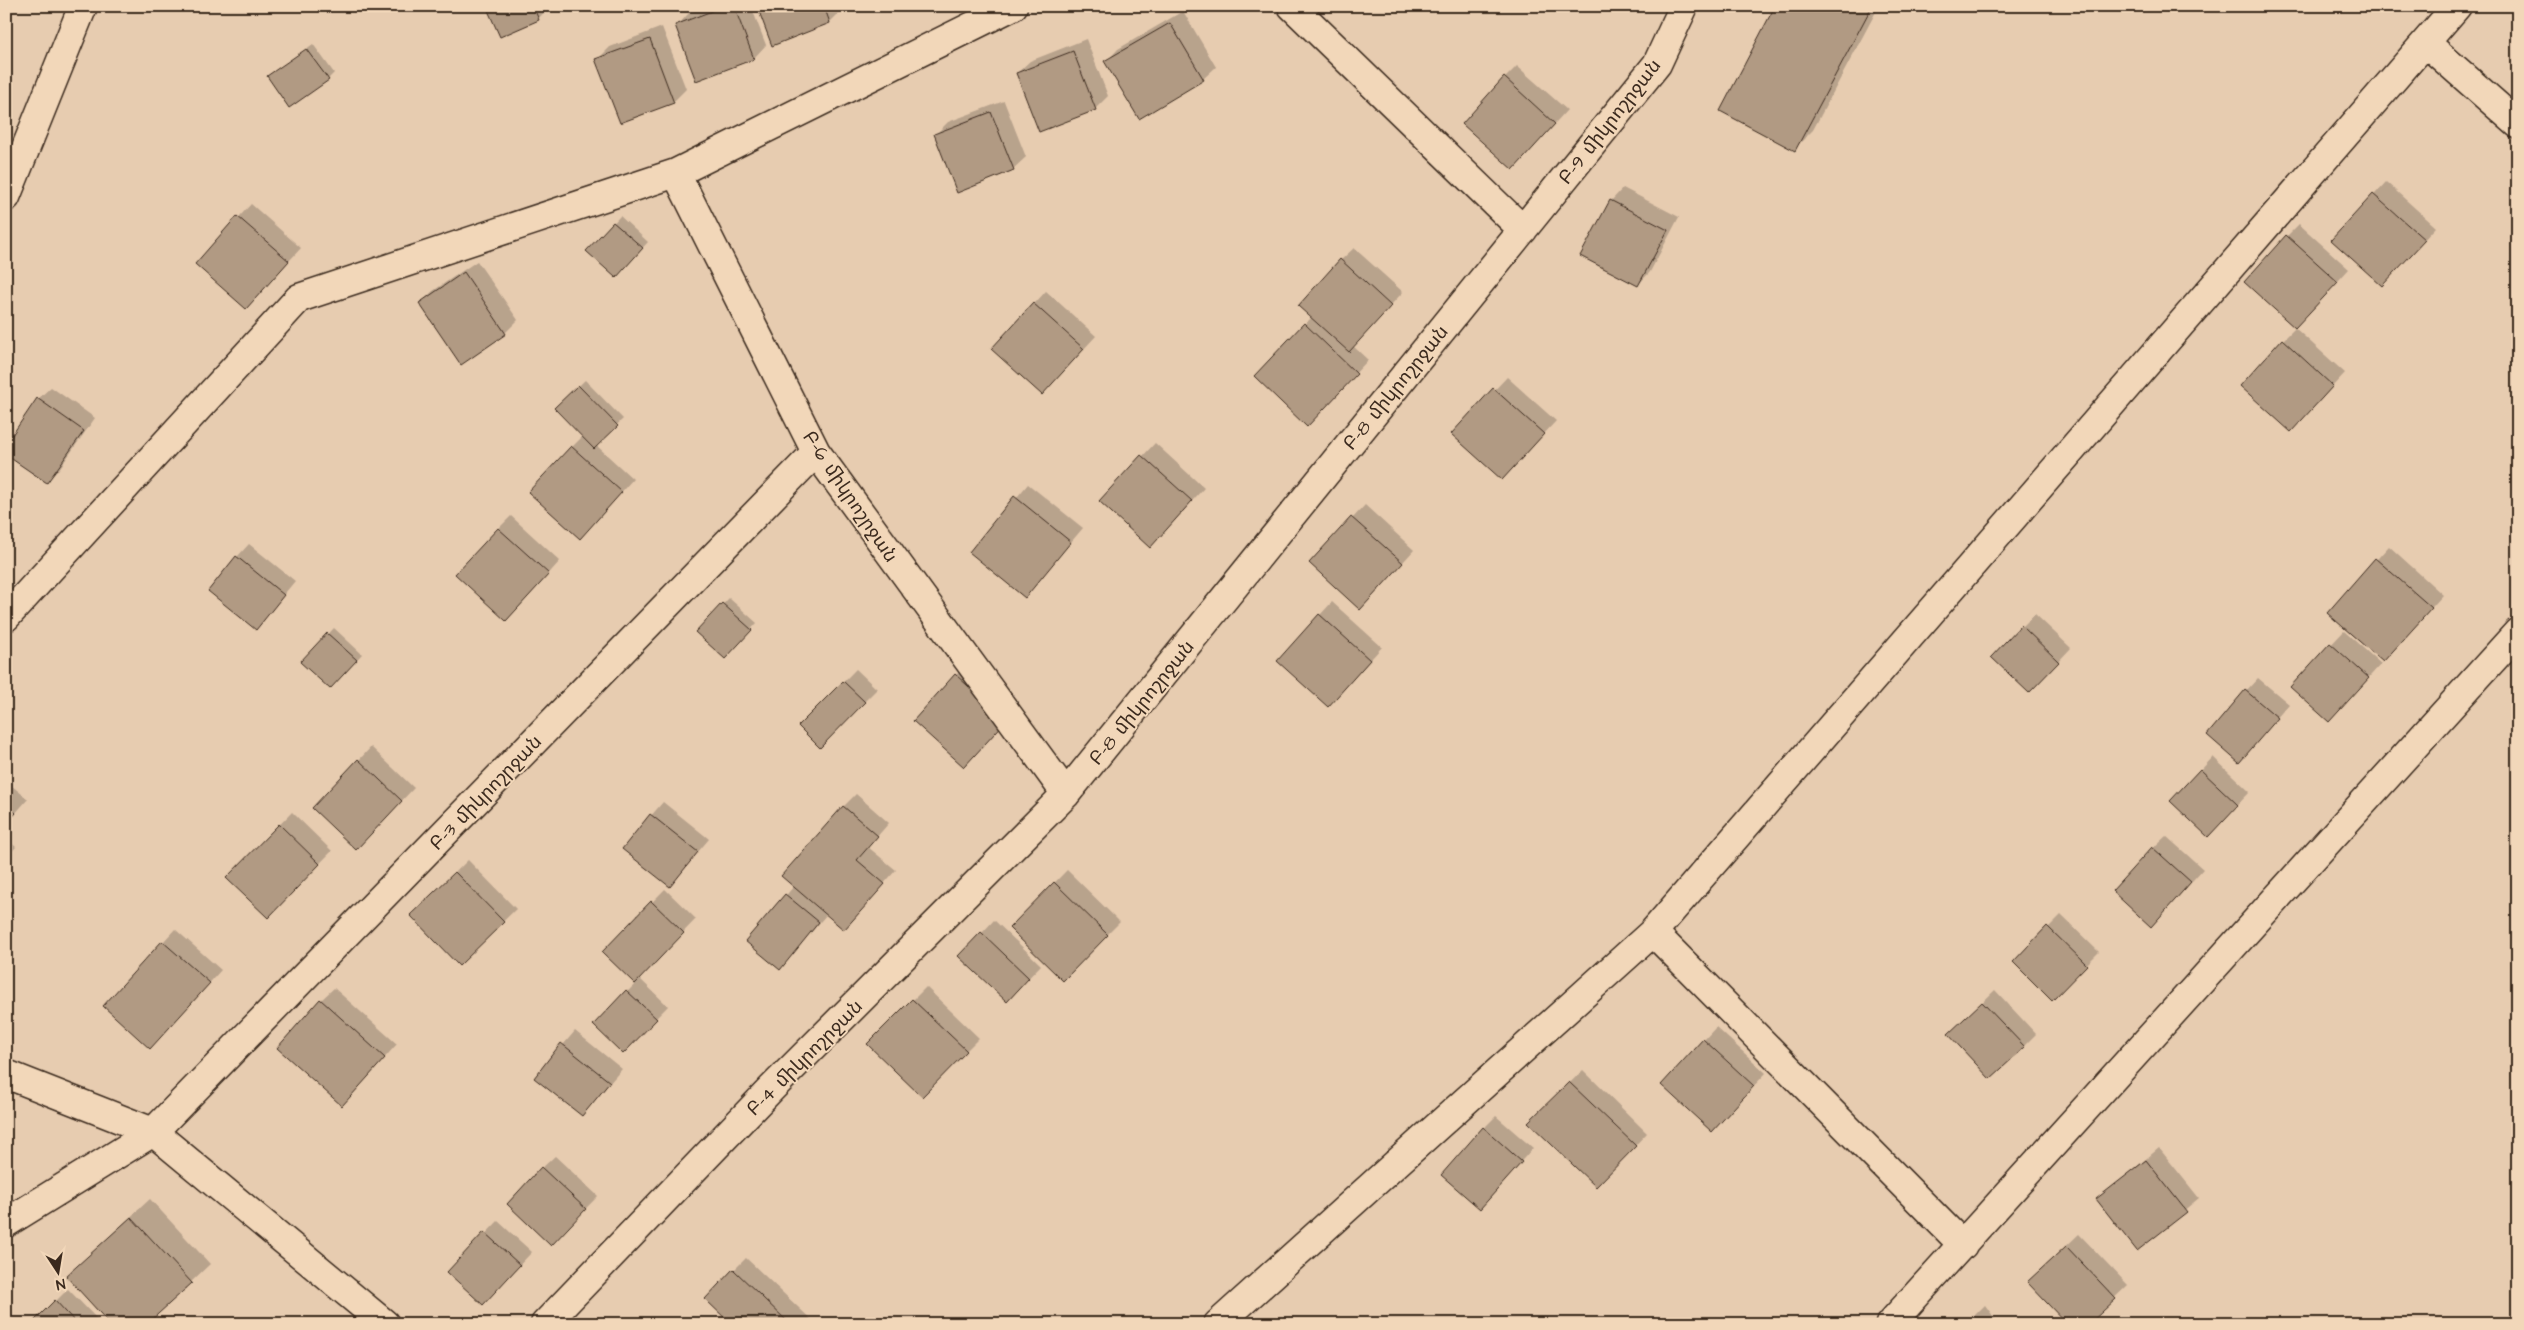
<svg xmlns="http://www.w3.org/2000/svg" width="2524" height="1330" font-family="'Architects Daughter','Noto Sans Armenian',sans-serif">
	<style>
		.shadow { fill: #0003 }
		.building { fill: #b19a83; stroke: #3b2a1e }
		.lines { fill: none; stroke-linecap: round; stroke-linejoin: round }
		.minor-casing { stroke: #3b2a1e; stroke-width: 31 }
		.minor { stroke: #f2d7b9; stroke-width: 28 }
		.labels { text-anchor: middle; stroke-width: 4; stroke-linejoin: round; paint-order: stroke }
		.street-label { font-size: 19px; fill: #3b2a1e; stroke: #f2d7b9 }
	</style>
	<rect width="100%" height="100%" fill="#e7ccb0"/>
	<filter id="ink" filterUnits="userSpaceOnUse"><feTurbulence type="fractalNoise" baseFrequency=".02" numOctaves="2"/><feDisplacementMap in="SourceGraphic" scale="10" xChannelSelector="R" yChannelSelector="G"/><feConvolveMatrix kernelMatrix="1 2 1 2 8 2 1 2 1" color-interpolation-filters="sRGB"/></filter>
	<g filter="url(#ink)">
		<!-- shadow -->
		<path class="shadow" d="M 488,6 L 550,6 L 538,19 Z
			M 707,6 L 751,6 L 766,45 L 754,58 L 697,79 L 677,26 L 689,13 Z
			M 759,6 L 841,6 L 842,10 L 830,22 Z
			M 1777,6 L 1879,6 L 1813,130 L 1794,149 Z
			M 1183,11 L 1216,67 L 1203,79 L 1106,62 L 1118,49 Z
			M 662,27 L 686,89 L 673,102 L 597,60 L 610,47 Z
			M 1086,39 L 1108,96 L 1095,109 L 1040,130 L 1017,73 L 1030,61 Z
			M 313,44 L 334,73 L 328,79 L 269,76 Z
			M 1517,66 L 1567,110 L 1525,156 L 1505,78 Z
			M 1004,101 L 1026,157 L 1013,169 L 935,135 L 948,122 Z
			M 2386,182 L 2436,227 L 2394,272 L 2333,240 Z
			M 1623,188 L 1679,217 L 1650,272 L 1638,285 L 1611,201 Z
			M 251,204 L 301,248 L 246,308 L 196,264 Z
			M 620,216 L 648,242 L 622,270 L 588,251 Z
			M 2299,224 L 2349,269 L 2308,314 L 2287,236 Z
			M 1354,248 L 1403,292 L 1353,346 L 1368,360 L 1319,412 L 1305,324 L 1312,317 L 1341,260 Z
			M 477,261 L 518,320 L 505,333 L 461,363 L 420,303 L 433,291 Z
			M 1046,291 L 1096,336 L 1054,381 L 993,349 Z
			M 2295,328 L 2345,373 L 2303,418 L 2283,340 Z
			M 1507,377 L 1556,421 L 1502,479 L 1453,434 Z
			M 585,380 L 623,419 L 596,445 L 633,479 L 592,525 L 572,447 L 583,436 L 556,408 Z
			M 51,387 L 95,418 L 59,469 L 47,482 L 38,399 Z
			M 1155,443 L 1204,488 L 1163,533 L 1101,501 Z
			M 1028,484 L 1083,528 L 1025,596 L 971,552 Z
			M 1365,505 L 1414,550 L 1373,595 L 1311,563 Z
			M 511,516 L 560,561 L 519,607 L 498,529 Z
			M 249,544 L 295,581 L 256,628 L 237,557 Z
			M 2389,546 L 2443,595 L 2395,648 L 2329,612 Z
			M 729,598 L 757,623 L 725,657 L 697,632 Z
			M 1332,602 L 1382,647 L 1340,693 L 1320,615 Z
			M 2035,614 L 2071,648 L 2042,679 L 1992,657 Z
			M 334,628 L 362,654 L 336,682 L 302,662 Z
			M 2344,631 L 2381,664 L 2341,708 L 2291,687 Z
			M 969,663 L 1018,708 L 915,721 L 956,675 Z
			M 856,669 L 877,689 L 820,746 L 800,726 Z
			M 2258,678 L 2289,704 L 2239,761 L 2246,691 Z
			M 371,747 L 414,788 L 368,836 L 359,760 Z
			M 2213,757 L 2250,792 L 2220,823 L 2172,801 Z
			M 6,781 L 28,799 L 6,824 Z
			M 856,794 L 889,823 L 868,847 L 896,870 L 844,929 L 827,914 L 780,968 L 747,941 L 794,886 L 843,807 Z
			M 663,802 L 709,839 L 670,885 L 623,848 Z
			M 292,812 L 332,851 L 280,904 L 228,878 Z
			M 2166,836 L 2203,869 L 2163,913 L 2153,848 Z
			M 6,838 L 16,847 L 6,858 Z
			M 468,860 L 516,909 L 459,964 L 412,915 Z
			M 1067,870 L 1120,922 L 1063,979 L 1010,928 Z
			M 665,889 L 696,919 L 639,978 L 668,1006 L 623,1052 L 595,1025 L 636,983 L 603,952 Z
			M 2061,915 L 2099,952 L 2052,999 L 2014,962 Z
			M 994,920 L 1041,965 L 1019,988 L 982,933 Z
			M 175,929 L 221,970 L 163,1035 L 104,1006 Z
			M 926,987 L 979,1038 L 922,1095 L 869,1044 Z
			M 334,988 L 397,1044 L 354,1092 L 321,1000 Z
			M 1995,990 L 2036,1034 L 2024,1046 L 1962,1022 Z
			M 1716,1027 L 1766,1073 L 1724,1118 L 1704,1040 Z
			M 575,1031 L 622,1069 L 582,1115 L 535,1078 Z
			M 1583,1070 L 1647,1133 L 1609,1173 L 1530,1122 Z
			M 1496,1116 L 1533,1148 L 1492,1194 L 1484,1128 Z
			M 2159,1148 L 2199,1198 L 2137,1249 L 2098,1199 Z
			M 555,1156 L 598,1196 L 551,1244 L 542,1168 Z
			M 150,1199 L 210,1264 L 191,1282 L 86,1258 Z
			M 498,1221 L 532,1252 L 495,1291 L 449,1272 Z
			M 2079,1234 L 2128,1285 L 2087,1324 L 2042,1269 Z
			M 746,1258 L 816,1324 L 733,1324 L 734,1270 Z
			M 68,1289 L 102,1324 L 33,1324 Z
			M 1985,1305 L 1999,1324 L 1967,1324 L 1972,1318 Z"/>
		<!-- building -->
		<path class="building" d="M 486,6 L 533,6 L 539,20 L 500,37 Z
			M 725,6 L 734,6 L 754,59 L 696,81 L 675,25 Z
			M 757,6 L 824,6 L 830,23 L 772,46 Z
			M 1775,6 L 1871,8 L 1795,151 L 1720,111 Z
			M 1170,23 L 1204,80 L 1139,119 L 1104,61 Z
			M 650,39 L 674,103 L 620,123 L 595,59 Z
			M 306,49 L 329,80 L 289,108 L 267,76 Z
			M 1073,51 L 1096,110 L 1039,132 L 1016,73 Z
			M 1504,77 L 1555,124 L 1513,170 L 1462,124 Z
			M 991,112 L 1014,170 L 957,193 L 934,134 Z
			M 2373,194 L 2425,240 L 2382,286 L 2331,240 Z
			M 1610,200 L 1668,230 L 1638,286 L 1580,256 Z
			M 237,216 L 289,261 L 246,309 L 195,264 Z
			M 613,222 L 643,248 L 616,278 L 586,251 Z
			M 2286,235 L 2338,282 L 2295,328 L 2244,282 Z
			M 1340,259 L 1391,306 L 1349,352 L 1298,306 Z
			M 464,272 L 506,334 L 461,365 L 419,303 Z
			M 1033,303 L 1084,349 L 1042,395 L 991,349 Z
			M 1304,323 L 1357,374 L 1307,427 L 1254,376 Z
			M 2282,339 L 2333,386 L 2291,432 L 2240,386 Z
			M 578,385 L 618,426 L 594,449 L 554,408 Z
			M 1493,388 L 1544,434 L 1502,480 L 1451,434 Z
			M 37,398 L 84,431 L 47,483 L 6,455 L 6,444 Z
			M 2518,405 L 2518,419 L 2511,412 Z
			M 571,446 L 622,492 L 580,539 L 528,492 Z
			M 1141,455 L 1192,501 L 1150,548 L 1099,501 Z
			M 1014,496 L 1071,542 L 1025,598 L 969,552 Z
			M 1351,517 L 1403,563 L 1360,610 L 1309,563 Z
			M 498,528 L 549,574 L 506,621 L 455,574 Z
			M 236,556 L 284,595 L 256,630 L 208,591 Z
			M 2375,558 L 2432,608 L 2383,662 L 2327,613 Z
			M 722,603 L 752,630 L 725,659 L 695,632 Z
			M 1319,614 L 1370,660 L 1328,707 L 1277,661 Z
			M 2021,625 L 2059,662 L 2029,693 L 1991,657 Z
			M 327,633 L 357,660 L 330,689 L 300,662 Z
			M 2330,643 L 2369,678 L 2329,722 L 2290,687 Z
			M 955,674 L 1006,721 L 964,767 L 913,721 Z
			M 843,681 L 865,702 L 820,748 L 798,726 Z
			M 2245,690 L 2278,718 L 2239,763 L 2207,735 Z
			M 358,759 L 402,801 L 356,850 L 312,808 Z
			M 2200,769 L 2238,805 L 2208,837 L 2170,801 Z
			M 6,804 L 16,813 L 6,824 Z
			M 843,806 L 878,836 L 857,860 L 885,884 L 844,930 L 781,876 Z
			M 650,814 L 698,852 L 670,887 L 622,849 Z
			M 279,824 L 320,864 L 268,918 L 226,878 Z
			M 2152,847 L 2191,882 L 2151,927 L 2112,891 Z
			M 455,872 L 504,922 L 459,966 L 410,915 Z
			M 1054,882 L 1108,935 L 1063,981 L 1009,928 Z
			M 785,894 L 819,922 L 780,970 L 745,941 Z
			M 651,901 L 684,933 L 635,984 L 602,952 Z
			M 2047,926 L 2087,965 L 2052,1001 L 2013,962 Z
			M 981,932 L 1029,978 L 1007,1002 L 958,956 Z
			M 162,941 L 210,983 L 150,1049 L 103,1006 Z
			M 626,990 L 657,1019 L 623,1054 L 593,1025 Z
			M 320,999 L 385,1058 L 342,1106 L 277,1048 Z
			M 912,999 L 967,1051 L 922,1097 L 867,1044 Z
			M 1982,1002 L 2025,1047 L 1990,1079 L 1948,1034 Z
			M 1703,1039 L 1754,1086 L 1712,1132 L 1661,1085 Z
			M 561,1043 L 610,1082 L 582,1116 L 534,1078 Z
			M 1569,1082 L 1636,1146 L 1596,1187 L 1528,1122 Z
			M 1483,1127 L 1522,1162 L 1480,1209 L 1441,1175 Z
			M 2146,1160 L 2187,1212 L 2137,1251 L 2096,1199 Z
			M 541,1167 L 586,1209 L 551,1246 L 507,1204 Z
			M 131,1217 L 192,1283 L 147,1324 L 110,1324 L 66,1276 Z
			M 484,1232 L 520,1265 L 483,1305 L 447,1272 Z
			M 2066,1246 L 2116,1299 L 2089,1324 L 2067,1324 L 2027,1282 Z
			M 733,1269 L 790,1324 L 731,1324 L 705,1299 Z
			M 55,1300 L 77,1324 L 31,1324 Z"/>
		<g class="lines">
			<defs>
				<path id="minor" d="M 1292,6 L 1523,230
					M 2426,43 L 2518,124
					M 676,173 L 816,452 L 1066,794
					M 6,197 L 83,6
					M 6,617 L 299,298 L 676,173 L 1013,6
					M 1653,932 L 1963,1245
					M 6,1074 L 153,1132 L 385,1324
					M 6,1223 L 153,1132 L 816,452
					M 545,1324 L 772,1088 L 1066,794 L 1657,64 L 1684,6
					M 1218,1324 L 1653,932 L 2457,6
					M 1890,1324 L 2518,632"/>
			</defs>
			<!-- minor casing -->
			<use href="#minor" class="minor-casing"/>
			<!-- minor -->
			<use href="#minor" class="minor"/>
		</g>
	</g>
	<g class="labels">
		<!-- street labels -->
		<g class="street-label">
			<text transform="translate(1609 121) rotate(-52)" y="7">Բ-9 միկրոշրջան</text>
			<text transform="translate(1395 387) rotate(-51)" y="7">Բ-8 միկրոշրջան</text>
			<text transform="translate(851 496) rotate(56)" y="7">Բ-6 միկրոշրջան</text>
			<text transform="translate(1141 702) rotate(-51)" y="7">Բ-8 միկրոշրջան</text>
			<text transform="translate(485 792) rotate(-46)" y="7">Բ-3 միկրոշրջան</text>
			<text transform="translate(804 1057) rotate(-45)" y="7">Բ-4 միկրոշրջան</text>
		</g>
	</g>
	<!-- margin -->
	<rect width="2524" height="1330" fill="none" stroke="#f2d7b9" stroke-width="25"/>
	<rect x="12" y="12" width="2499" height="1305" fill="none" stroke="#3b2a1e" stroke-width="2" filter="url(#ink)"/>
	<!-- north arrow -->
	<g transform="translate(58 1272) rotate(168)" stroke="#f2d7b9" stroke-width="4" paint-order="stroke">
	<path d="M0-4L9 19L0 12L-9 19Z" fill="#3b2a1e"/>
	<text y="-8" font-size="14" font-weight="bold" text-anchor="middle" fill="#3b2a1e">N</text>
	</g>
</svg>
